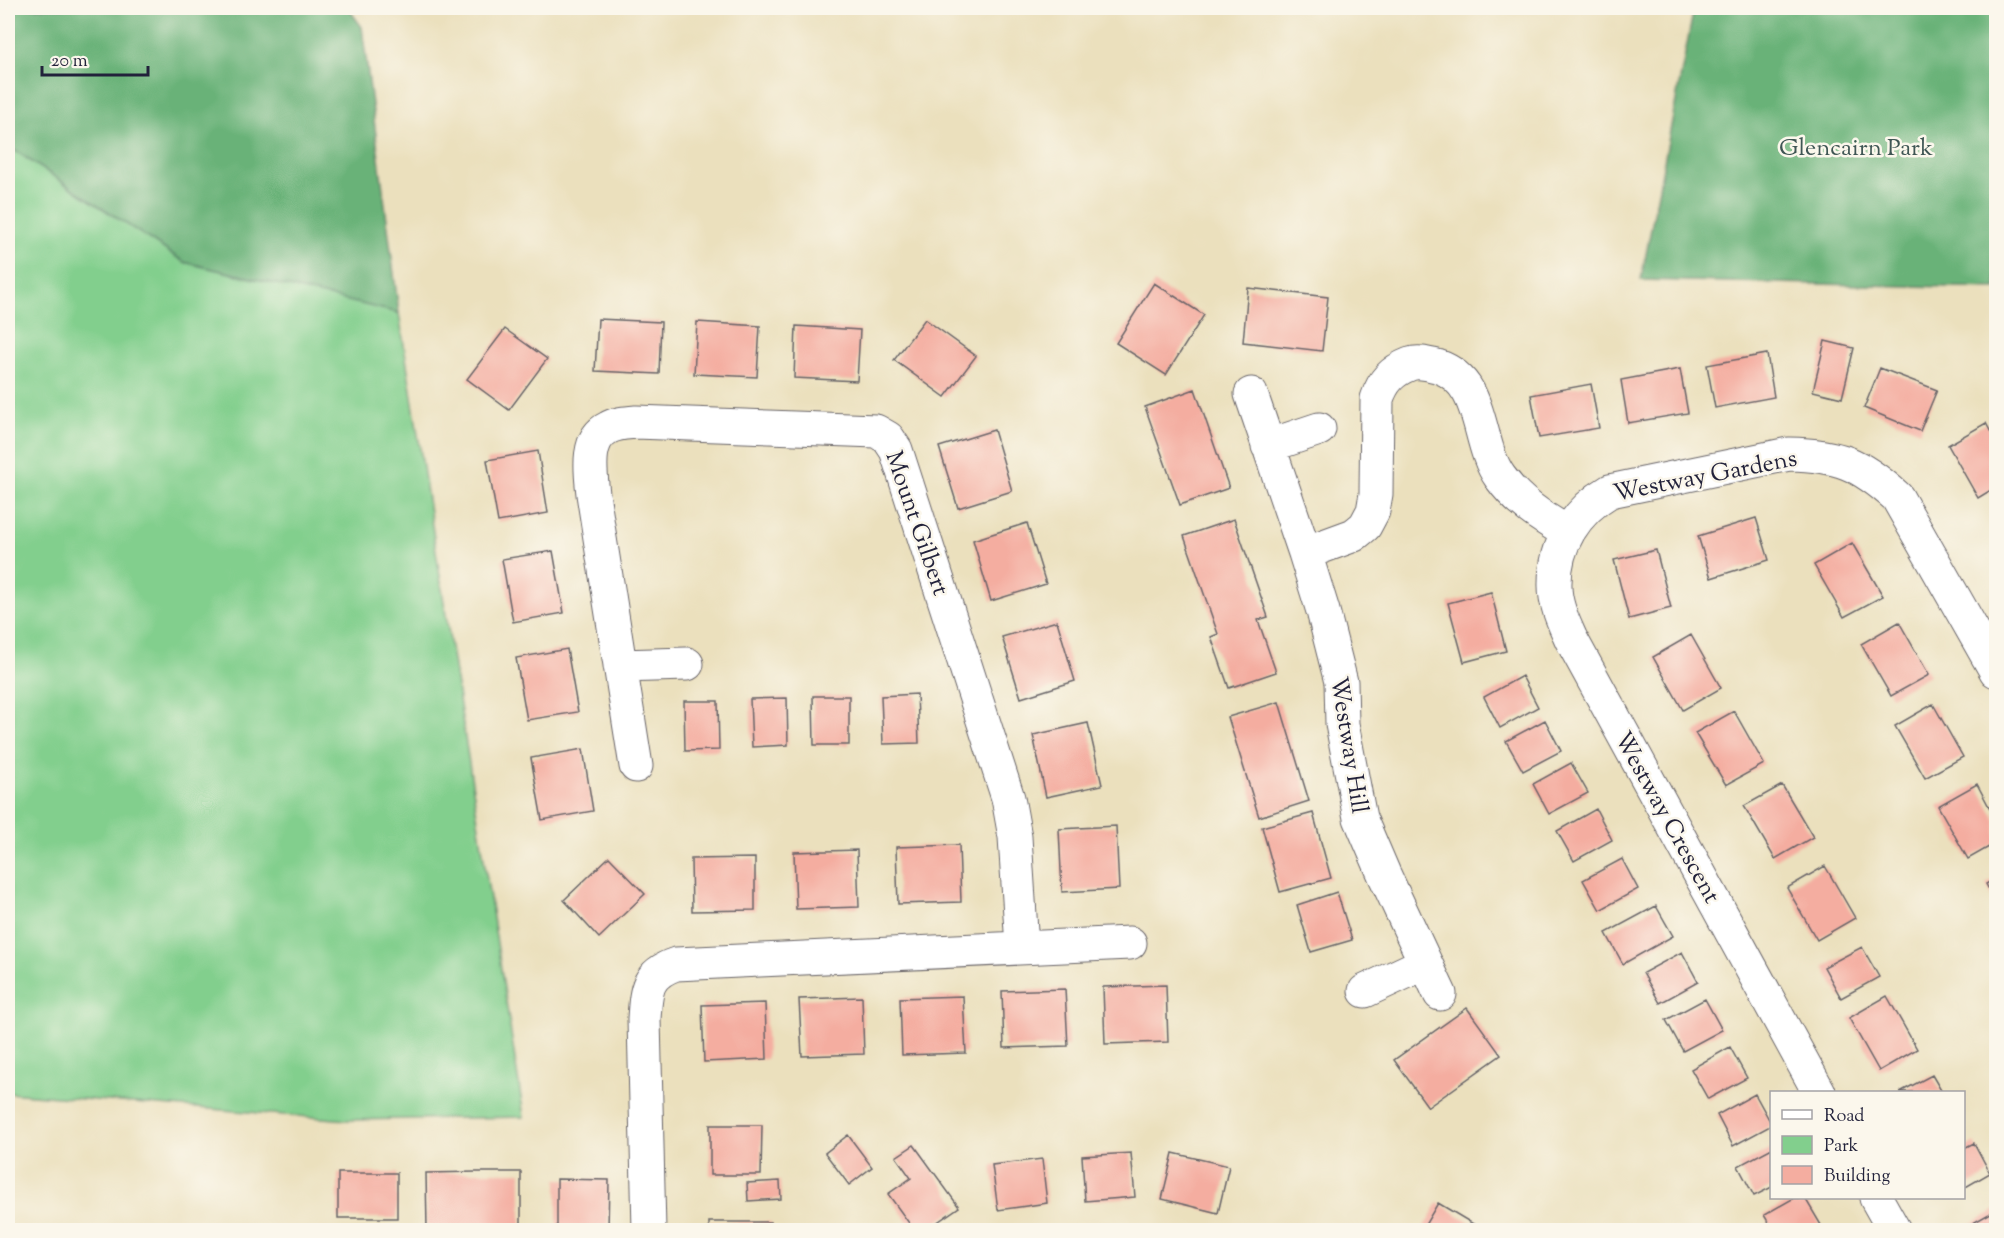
<svg xmlns="http://www.w3.org/2000/svg" width="2004" height="1238" font-family="'Sorts Mill Goudy',serif">
	<style>
		.green { fill: #82cf8d; stroke: #527864; stroke-width: 1.5 }
		.forest { fill: #69b278; stroke: #466a5a; stroke-width: 1.5 }
		.building { fill: #f4ada0 }
		.lines { fill: none; stroke-linecap: round; stroke-linejoin: round }
		.minor-casing { stroke: #686468; stroke-width: 35 }
		.minor { stroke: #fff; stroke-width: 33 }
		.labels { text-anchor: middle; stroke-width: 5; stroke-linejoin: round; paint-order: stroke }
		.park-label { font-size: 24px; fill: #3f5654; stroke: #fbf7ec }
		.street-label { font-size: 24px; fill: #22223b; stroke: #fbf7ec }
	</style>
	<rect width="100%" height="100%" fill="#fbf7ec"/>
	<filter id="ink" filterUnits="userSpaceOnUse"><feTurbulence type="fractalNoise" baseFrequency=".0167" numOctaves="2"/><feDisplacementMap in="SourceGraphic" scale="12" xChannelSelector="R" yChannelSelector="G"/><feConvolveMatrix kernelMatrix="1 2 1 2 8 2 1 2 1" color-interpolation-filters="sRGB"/></filter>
	<filter id="wash" filterUnits="userSpaceOnUse"><feTurbulence type="fractalNoise" baseFrequency=".008" numOctaves="4" result="noise"/><feDisplacementMap in="SourceGraphic" scale="24" xChannelSelector="R" yChannelSelector="G"/><feGaussianBlur stdDeviation="1.35" result="paint"/><feColorMatrix in="noise" values="0 0 0 0 0 0 0 0 0 0 0 0 0 0 0 0 0 1.4 0 .05"/><feComposite in="paint" operator="in"/></filter>
	<g filter="url(#wash)">
		<rect width="100%" height="100%" fill="#ebe0bd"/>
		<!-- green -->
		<path class="green" d="M 8,146 L 184,262 L 399,313 L 524,1117 L 348,1120 L 8,1093 Z"/>
		<!-- forest -->
		<path class="forest" d="M 8,8 L 348,8 L 362,27 L 399,313 L 184,262 L 8,146 Z
			M 1694,8 L 1996,8 L 1996,288 L 1641,280 Z"/>
		<g id="blocks">
			<!-- building -->
			<path class="building" d="M 1154,283 L 1204,315 L 1166,375 L 1116,343 Z
				M 1248,288 L 1328,297 L 1322,351 L 1243,342 Z
				M 598,319 L 661,322 L 659,374 L 595,371 Z
				M 925,319 L 976,356 L 945,397 L 894,360 Z
				M 697,322 L 760,326 L 757,377 L 694,374 Z
				M 796,326 L 860,330 L 857,381 L 794,378 Z
				M 505,329 L 547,359 L 509,410 L 467,379 Z
				M 1825,341 L 1854,348 L 1842,398 L 1813,391 Z
				M 1767,354 L 1774,397 L 1715,408 L 1707,365 Z
				M 1880,368 L 1937,390 L 1920,431 L 1864,408 Z
				M 1680,369 L 1688,413 L 1628,423 L 1621,380 Z
				M 1591,384 L 1599,428 L 1539,438 L 1531,395 Z
				M 1195,389 L 1229,488 L 1180,505 L 1145,407 Z
				M 1986,423 L 1996,442 L 1996,487 L 1978,498 L 1948,445 Z
				M 994,430 L 1012,491 L 958,508 L 939,447 Z
				M 538,451 L 548,513 L 498,522 L 487,460 Z
				M 1756,518 L 1769,560 L 1711,578 L 1698,536 Z
				M 1234,519 L 1268,617 L 1258,620 L 1276,672 L 1229,688 L 1211,637 L 1218,634 L 1184,536 Z
				M 1027,523 L 1046,584 L 991,601 L 973,540 Z
				M 1852,543 L 1883,596 L 1844,617 L 1814,565 Z
				M 1656,550 L 1671,608 L 1629,619 L 1614,560 Z
				M 553,551 L 564,613 L 513,622 L 502,559 Z
				M 1491,592 L 1506,651 L 1464,662 L 1448,603 Z
				M 1057,621 L 1075,681 L 1021,698 L 1002,637 Z
				M 1899,622 L 1929,675 L 1891,696 L 1861,644 Z
				M 1691,635 L 1721,688 L 1683,710 L 1653,657 Z
				M 567,649 L 578,712 L 527,720 L 516,658 Z
				M 1522,676 L 1538,707 L 1500,728 L 1484,697 Z
				M 917,694 L 919,743 L 883,744 L 881,696 Z
				M 813,696 L 849,696 L 849,745 L 814,745 Z
				M 787,698 L 788,745 L 752,747 L 750,699 Z
				M 684,701 L 718,701 L 719,750 L 685,751 Z
				M 1279,702 L 1309,801 L 1259,817 L 1228,717 Z
				M 1933,704 L 1963,757 L 1925,778 L 1895,726 Z
				M 1734,711 L 1764,764 L 1726,785 L 1695,733 Z
				M 1545,720 L 1561,751 L 1523,771 L 1506,741 Z
				M 1088,723 L 1102,785 L 1046,797 L 1033,735 Z
				M 583,749 L 593,811 L 542,820 L 531,758 Z
				M 1571,763 L 1588,793 L 1549,814 L 1533,784 Z
				M 1977,784 L 1996,820 L 1996,843 L 1968,859 L 1938,806 Z
				M 1782,785 L 1813,837 L 1775,859 L 1744,806 Z
				M 1596,809 L 1612,840 L 1574,861 L 1557,831 Z
				M 1313,813 L 1331,878 L 1280,892 L 1262,827 Z
				M 1116,826 L 1119,889 L 1062,892 L 1059,829 Z
				M 959,845 L 961,902 L 898,904 L 896,847 Z
				M 857,850 L 859,907 L 796,909 L 794,852 Z
				M 609,857 L 645,894 L 599,938 L 564,900 Z
				M 755,858 L 755,910 L 692,911 L 691,859 Z
				M 1622,859 L 1638,889 L 1600,910 L 1583,880 Z
				M 1825,866 L 1855,918 L 1817,940 L 1787,888 Z
				M 1996,878 L 1996,903 L 1986,884 Z
				M 1337,892 L 1352,940 L 1311,952 L 1297,905 Z
				M 1656,906 L 1673,936 L 1623,964 L 1606,933 Z
				M 1862,947 L 1879,977 L 1841,998 L 1824,967 Z
				M 1682,952 L 1698,982 L 1660,1003 L 1643,973 Z
				M 1166,985 L 1168,1042 L 1105,1044 L 1103,987 Z
				M 1065,989 L 1068,1046 L 1004,1048 L 1002,991 Z
				M 963,996 L 966,1053 L 902,1055 L 900,998 Z
				M 1887,996 L 1917,1049 L 1879,1071 L 1849,1018 Z
				M 862,997 L 864,1054 L 802,1056 L 799,999 Z
				M 1705,999 L 1722,1030 L 1683,1051 L 1666,1020 Z
				M 765,1003 L 767,1059 L 704,1062 L 702,1005 Z
				M 1467,1008 L 1501,1055 L 1428,1107 L 1394,1060 Z
				M 1730,1047 L 1747,1078 L 1708,1099 L 1691,1069 Z
				M 1932,1075 L 1942,1092 L 1900,1092 Z
				M 1755,1094 L 1772,1125 L 1733,1146 L 1717,1115 Z
				M 710,1125 L 762,1125 L 761,1175 L 710,1175 Z
				M 848,1135 L 872,1167 L 849,1185 L 825,1153 Z
				M 1974,1143 L 1990,1173 L 1964,1188 L 1964,1148 Z
				M 914,1145 L 959,1207 L 926,1230 L 914,1230 L 888,1194 L 911,1178 L 896,1157 Z
				M 1772,1148 L 1772,1187 L 1754,1196 L 1738,1166 Z
				M 1131,1153 L 1135,1197 L 1085,1201 L 1082,1156 Z
				M 1173,1153 L 1229,1166 L 1218,1213 L 1162,1199 Z
				M 1042,1159 L 1047,1203 L 998,1210 L 992,1165 Z
				M 477,1172 L 521,1172 L 521,1230 L 427,1230 L 426,1173 Z
				M 338,1173 L 397,1173 L 397,1218 L 338,1218 Z
				M 557,1179 L 609,1180 L 608,1230 L 557,1230 Z
				M 780,1181 L 781,1199 L 748,1201 L 747,1183 Z
				M 1794,1198 L 1805,1198 L 1824,1230 L 1773,1230 L 1764,1215 Z
				M 1438,1203 L 1480,1228 L 1479,1230 L 1422,1230 Z
				M 1996,1210 L 1996,1230 L 1968,1230 L 1966,1227 Z
				M 709,1222 L 771,1222 L 771,1230 L 709,1230 Z"/>
		</g>
	</g>
	<g filter="url(#ink)">
		<use href="#blocks" fill-opacity="0" stroke="#686468" stroke-width="1.5"/>
		<g class="lines">
			<defs>
				<path id="minor" d="M 1251,394 L 1305,553 L 1354,535 L 1365,526 L 1373,511 L 1376,494 L 1377,399 C 1383,381 1392,371 1410,364 C 1419,361 1428,364 1437,366 C 1486,382 1475,442 1500,477 C 1518,502 1541,517 1567,532
					M 1268,446 L 1319,429
					M 1305,553 L 1323,611 L 1341,682 L 1342,724 L 1360,818 L 1384,874 L 1440,994
					M 620,666 L 687,664
					M 636,766 L 593,494 C 591,474 585,439 608,428 C 616,423 627,423 636,422 L 876,431 L 888,438 L 896,450 L 1008,798 L 1015,837 L 1022,947
					M 1365,991 L 1425,963
					M 1819,1092 L 1571,639 C 1564,623 1555,605 1555,586 C 1554,545 1576,511 1610,491 L 1789,454 C 1839,455 1859,463 1897,497 L 1996,671
					M 1876,1198 L 1894,1230
					M 649,1230 L 644,1019 C 646,990 646,974 676,964 L 1130,943"/>
			</defs>
			<!-- minor casing -->
			<use href="#minor" class="minor-casing"/>
			<!-- minor -->
			<use href="#minor" class="minor"/>
		</g>
	</g>
	<g class="labels">
		<!-- park labels -->
		<g class="park-label">
			<text x="1856" y="155">Glencairn Park</text>
		</g>
		<!-- street labels -->
		<g class="street-label">
			<text transform="translate(1705 475) rotate(-11)" y="8">Westway Gardens</text>
			<text transform="translate(918 523) rotate(71)" y="8">Mount Gilbert</text>
			<text transform="translate(1350 745) rotate(81)" y="8">Westway Hill</text>
			<text transform="translate(1668 817) rotate(61)" y="8">Westway Crescent</text>
		</g>
	</g>
	<!-- margin -->
	<rect width="2004" height="1238" fill="none" stroke="#fbf7ec" stroke-width="30"/>
	<!-- legend -->
	<rect x="1770" y="1091" width="195" height="108" fill="#fbf7ec" stroke="#a4a2a5" stroke-width="1.5"/>
	<rect x="1782" y="1110" width="30" height="9" fill="#ffffff" stroke="#a4a2a5" stroke-width="1.5"/>
	<text x="1824" y="1121" font-size="18" fill="#22223b">Road</text>
	<rect x="1782" y="1136" width="30" height="18" fill="#82cf8d" stroke="#a4a2a5" stroke-width="1.5"/>
	<text x="1824" y="1151" font-size="18" fill="#22223b">Park</text>
	<rect x="1782" y="1166" width="30" height="18" fill="#f4ada0" stroke="#a4a2a5" stroke-width="1.5"/>
	<text x="1824" y="1181" font-size="18" fill="#22223b">Building</text>
	<!-- scale -->
	<path d="M42 66v9h106v-9" fill="none" stroke="#22223b" stroke-width="3"/>
	<text x="51" y="66" font-size="18" fill="#22223b" stroke="#fbf7ec" stroke-width="4.5" paint-order="stroke">20 m</text>
</svg>
